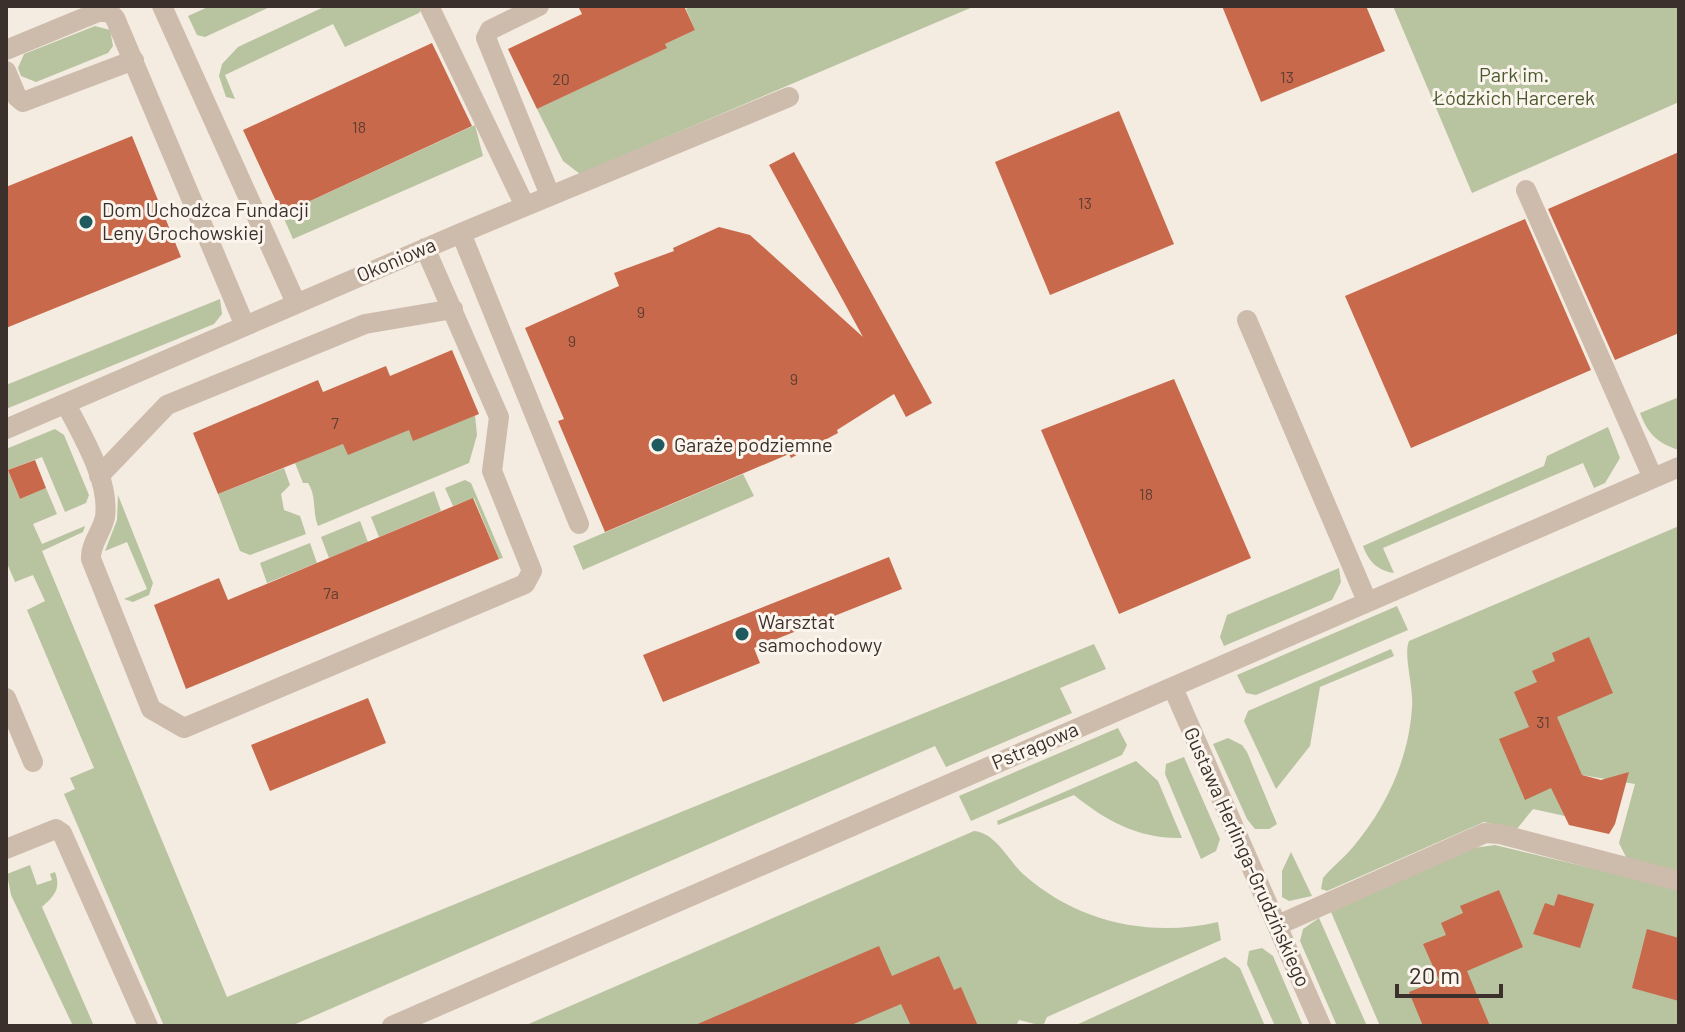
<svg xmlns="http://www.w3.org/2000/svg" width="1685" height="1032" font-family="Barlow,sans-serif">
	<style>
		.green { fill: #b8c4a0 }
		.building { fill: #c8694b }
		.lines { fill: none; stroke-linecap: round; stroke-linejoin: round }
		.minor { stroke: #cdbbac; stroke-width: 20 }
		.poi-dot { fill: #1f5a5e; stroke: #fbf5ee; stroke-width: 3 }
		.labels { text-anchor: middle; stroke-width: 6; stroke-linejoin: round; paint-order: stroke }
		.number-label { font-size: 16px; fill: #5e3e33 }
		.park-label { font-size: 20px; fill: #4a5a2e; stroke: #fbf5ee }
		.poi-label { font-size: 20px; fill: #3b302b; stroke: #fbf5ee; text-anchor: start }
		.street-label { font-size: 20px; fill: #3b302b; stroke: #fbf5ee }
	</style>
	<rect width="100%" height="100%" fill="#f4ebe1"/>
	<!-- green -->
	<path class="green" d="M 210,6 L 272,6 L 205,37 L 197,35 L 188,16 Z
		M 326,6 L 422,8 L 419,13 L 345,47 L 333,24 L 225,75 L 235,99 L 226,97 L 219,76 L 222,64 L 238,47 Z
		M 690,6 L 975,6 L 580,174 L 563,161 L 537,109 L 666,48 L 665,44 L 695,30 L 686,9 Z
		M 1393,6 L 1679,6 L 1679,102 L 1472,193 Z
		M 95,26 L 110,30 L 113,46 L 108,53 L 36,82 L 21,76 L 18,68 L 24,54 Z
		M 475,125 L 483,156 L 293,239 L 282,214 Z
		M 220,299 L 222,314 L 214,324 L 6,409 L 6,385 Z
		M 1679,397 L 1679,450 C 1657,443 1648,434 1640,413 Z
		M 475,415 L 477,435 L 469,463 L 318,526 C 312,511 317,497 308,483 L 303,483 L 295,463 L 343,444 Z
		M 1608,427 L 1620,458 L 1605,483 L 1594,488 L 1583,463 L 1383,548 L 1394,573 C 1377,570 1369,562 1363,546 L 1544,466 L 1547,456 Z
		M 55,429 L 64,435 L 89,495 L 86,503 L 65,512 L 42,457 L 8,470 L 20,499 L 46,488 L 57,514 L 33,524 L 42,544 L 85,526 L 83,532 L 42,551 L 227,997 L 1094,644 L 1106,669 L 1060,688 L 1072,713 L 946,767 L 935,746 L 291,1026 L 164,1026 L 64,794 L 75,789 L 70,778 L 94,768 L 27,610 L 45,601 L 33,575 L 15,582 L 6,561 L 6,449 Z
		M 284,468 L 290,485 L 281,494 L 284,510 L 300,516 L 306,534 L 250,555 L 240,551 L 218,494 Z
		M 743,474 L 754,496 L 583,570 L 573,546 Z
		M 465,480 L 471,483 L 503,558 L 499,559 L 474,498 L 453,506 L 445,488 Z
		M 434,491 L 441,511 L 379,537 L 371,517 Z
		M 118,495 L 153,583 L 149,595 L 133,602 L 124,599 L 147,589 L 127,542 L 105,551 L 117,520 Z
		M 360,521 L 368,542 L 329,558 L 321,537 Z
		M 1679,526 L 1679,872 L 1627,859 L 1619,843 L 1635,784 L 1582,775 L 1565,816 L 1533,809 L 1516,830 L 1484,822 L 1327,891 L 1321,889 L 1323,878 C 1332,867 1344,858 1353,847 C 1386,808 1409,759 1412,707 C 1414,688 1403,655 1409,641 Z
		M 310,543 L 317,563 L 267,583 L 260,563 Z
		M 1339,568 L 1341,582 L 1332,600 L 1224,646 L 1220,637 L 1227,615 Z
		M 1397,606 L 1408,630 L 1256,695 L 1246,693 L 1237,675 Z
		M 1391,649 L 1394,656 L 1320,687 L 1310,746 L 1276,789 L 1244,721 L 1248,711 Z
		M 1118,728 L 1127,745 L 1122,755 L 971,821 L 959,796 Z
		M 1228,738 L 1242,745 L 1247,752 L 1277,824 L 1269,829 L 1255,829 L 1247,819 L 1213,744 Z
		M 1184,757 L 1220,839 L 1216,851 L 1201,859 L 1165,774 L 1166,764 Z
		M 1136,761 L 1158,781 L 1182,838 C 1139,839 1106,821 1074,795 L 998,825 L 997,821 Z
		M 974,831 C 996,833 1008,860 1023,874 C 1077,922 1149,938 1218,922 L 1221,940 L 1047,1017 L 1043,1026 L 1019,1020 L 1016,1026 L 524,1026 Z
		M 1495,845 L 1679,889 L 1679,1026 L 1380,1026 L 1331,912 L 1473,848 Z
		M 1291,852 L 1312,896 L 1289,901 L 1282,897 L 1282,871 Z
		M 30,865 L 37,885 L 52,880 L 50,874 L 55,872 C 61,889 55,895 42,907 L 94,1026 L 73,1026 L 11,895 L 7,874 Z
		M 1319,918 L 1367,1026 L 1337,1026 L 1300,941 L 1303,929 Z
		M 1262,948 L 1273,956 L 1303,1026 L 1275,1026 L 1247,964 L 1249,951 Z
		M 1225,957 L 1240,968 L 1265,1026 L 1074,1026 Z"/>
	<!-- building -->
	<path class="building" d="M 578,6 L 684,6 L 695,30 L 665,44 L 667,48 L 537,109 L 508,49 L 582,14 Z
		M 1222,6 L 1366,6 L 1385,51 L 1261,102 Z
		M 432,43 L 472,126 L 282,214 L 243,130 Z
		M 1119,111 L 1174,244 L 1050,295 L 995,162 Z
		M 132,136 L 181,257 L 6,328 L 6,187 Z
		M 794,152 L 932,403 L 906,417 L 894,394 L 837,430 L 838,433 L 791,458 L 789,454 L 605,532 L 558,421 L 564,419 L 525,328 L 619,286 L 614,273 L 674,251 L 673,248 L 719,227 L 750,235 L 863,337 L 769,165 Z
		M 1679,152 L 1679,333 L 1615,360 L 1548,209 Z
		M 1525,219 L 1591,370 L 1411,448 L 1345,296 Z
		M 452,350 L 479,414 L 413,441 L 409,430 L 348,455 L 343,444 L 218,494 L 193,433 L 318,380 L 323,392 L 386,366 L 390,376 Z
		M 1174,379 L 1251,558 L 1119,614 L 1041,430 Z
		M 35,460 L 46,488 L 20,499 L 8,470 Z
		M 473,498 L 499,559 L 186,689 L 154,605 L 219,578 L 228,600 Z
		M 889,557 L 902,589 L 754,648 L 760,663 L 663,702 L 643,655 Z
		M 1589,637 L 1613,693 L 1557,717 L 1582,775 L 1601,780 L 1629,772 L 1615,824 L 1609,834 L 1569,825 L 1551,788 L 1525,800 L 1499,739 L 1529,727 L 1514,692 L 1537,682 L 1532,671 L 1555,661 L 1552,653 Z
		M 368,698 L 386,743 L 270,791 L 251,745 Z
		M 1499,890 L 1523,947 L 1467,971 L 1490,1026 L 1423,1026 L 1409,992 L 1439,980 L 1423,944 L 1446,935 L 1441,923 L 1463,913 L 1460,906 Z
		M 1558,894 L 1594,904 L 1580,948 L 1533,934 L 1545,903 L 1554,906 Z
		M 1647,929 L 1679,938 L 1679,1001 L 1632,988 Z
		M 879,946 L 892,976 L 939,956 L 954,990 L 961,987 L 978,1026 L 911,1026 L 901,1004 L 849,1026 L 693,1026 Z"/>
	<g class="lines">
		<!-- minor -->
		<path class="minor" d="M 162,6 L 296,303
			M 429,6 L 525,206
			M 539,6 L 490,30 L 486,38 L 550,195
			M 6,50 L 98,12 L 109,12 L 115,18 L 245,326
			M 6,71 L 17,97 L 23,102 L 134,60
			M 1526,190 L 1653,478
			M 461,233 L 579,524
			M 1247,320 L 1367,601
			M 66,404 C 82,436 110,480 105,517 C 102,532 90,544 91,559 L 151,709 L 184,728 L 525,584 L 532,571 L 492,471 L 499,417 L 425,248
			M 6,429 L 461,233 L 789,97
			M 99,476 L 167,405 L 365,324 L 453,309
			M 1173,688 L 1321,1026
			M 6,698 L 33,762
			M 6,849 L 56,829 L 62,833 L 148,1026
			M 1278,925 L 1485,833 L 1500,834 L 1679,881
			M 392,1026 L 1679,467"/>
	</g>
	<!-- markers -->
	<g class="poi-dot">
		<circle cx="86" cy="222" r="8"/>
		<circle cx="658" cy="445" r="8"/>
		<circle cx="742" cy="634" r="8"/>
	</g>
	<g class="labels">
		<!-- number labels -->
		<g class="number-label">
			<text x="1287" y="83">13</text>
			<text x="561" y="85">20</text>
			<text x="359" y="133">18</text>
			<text x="1085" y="209">13</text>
			<text x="641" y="318">9</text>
			<text x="572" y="347">9</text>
			<text x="794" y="385">9</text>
			<text x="335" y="429">7</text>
			<text x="1146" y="500">18</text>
			<text x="331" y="599">7a</text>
			<text x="1543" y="728">31</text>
		</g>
		<!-- park labels -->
		<g class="park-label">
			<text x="1514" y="82">Park im.<tspan x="1514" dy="23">Łódzkich Harcerek</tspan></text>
		</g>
		<!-- poi labels -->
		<g class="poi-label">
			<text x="102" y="217">Dom Uchodźca Fundacji<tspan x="102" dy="23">Leny Grochowskiej</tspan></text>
			<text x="674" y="452">Garaże podziemne</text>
			<text x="758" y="629">Warsztat<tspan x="758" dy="23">samochodowy</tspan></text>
		</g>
		<!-- street labels -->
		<g class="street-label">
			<text transform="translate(396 260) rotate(-23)" y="7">Okoniowa</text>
			<text transform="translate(1035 746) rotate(-23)" y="7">Pstrągowa</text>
			<text transform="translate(1247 857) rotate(66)" y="7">Gustawa Herlinga-Grudzińskiego</text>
		</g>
	</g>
	<!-- border -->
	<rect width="1685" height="1032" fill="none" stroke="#3b302b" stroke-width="16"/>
	<!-- scale -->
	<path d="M1397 984v12h104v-12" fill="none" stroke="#3b302b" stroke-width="4"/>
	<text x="1409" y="984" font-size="24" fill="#3b302b" stroke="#fbf5ee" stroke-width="6" paint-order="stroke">20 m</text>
</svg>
